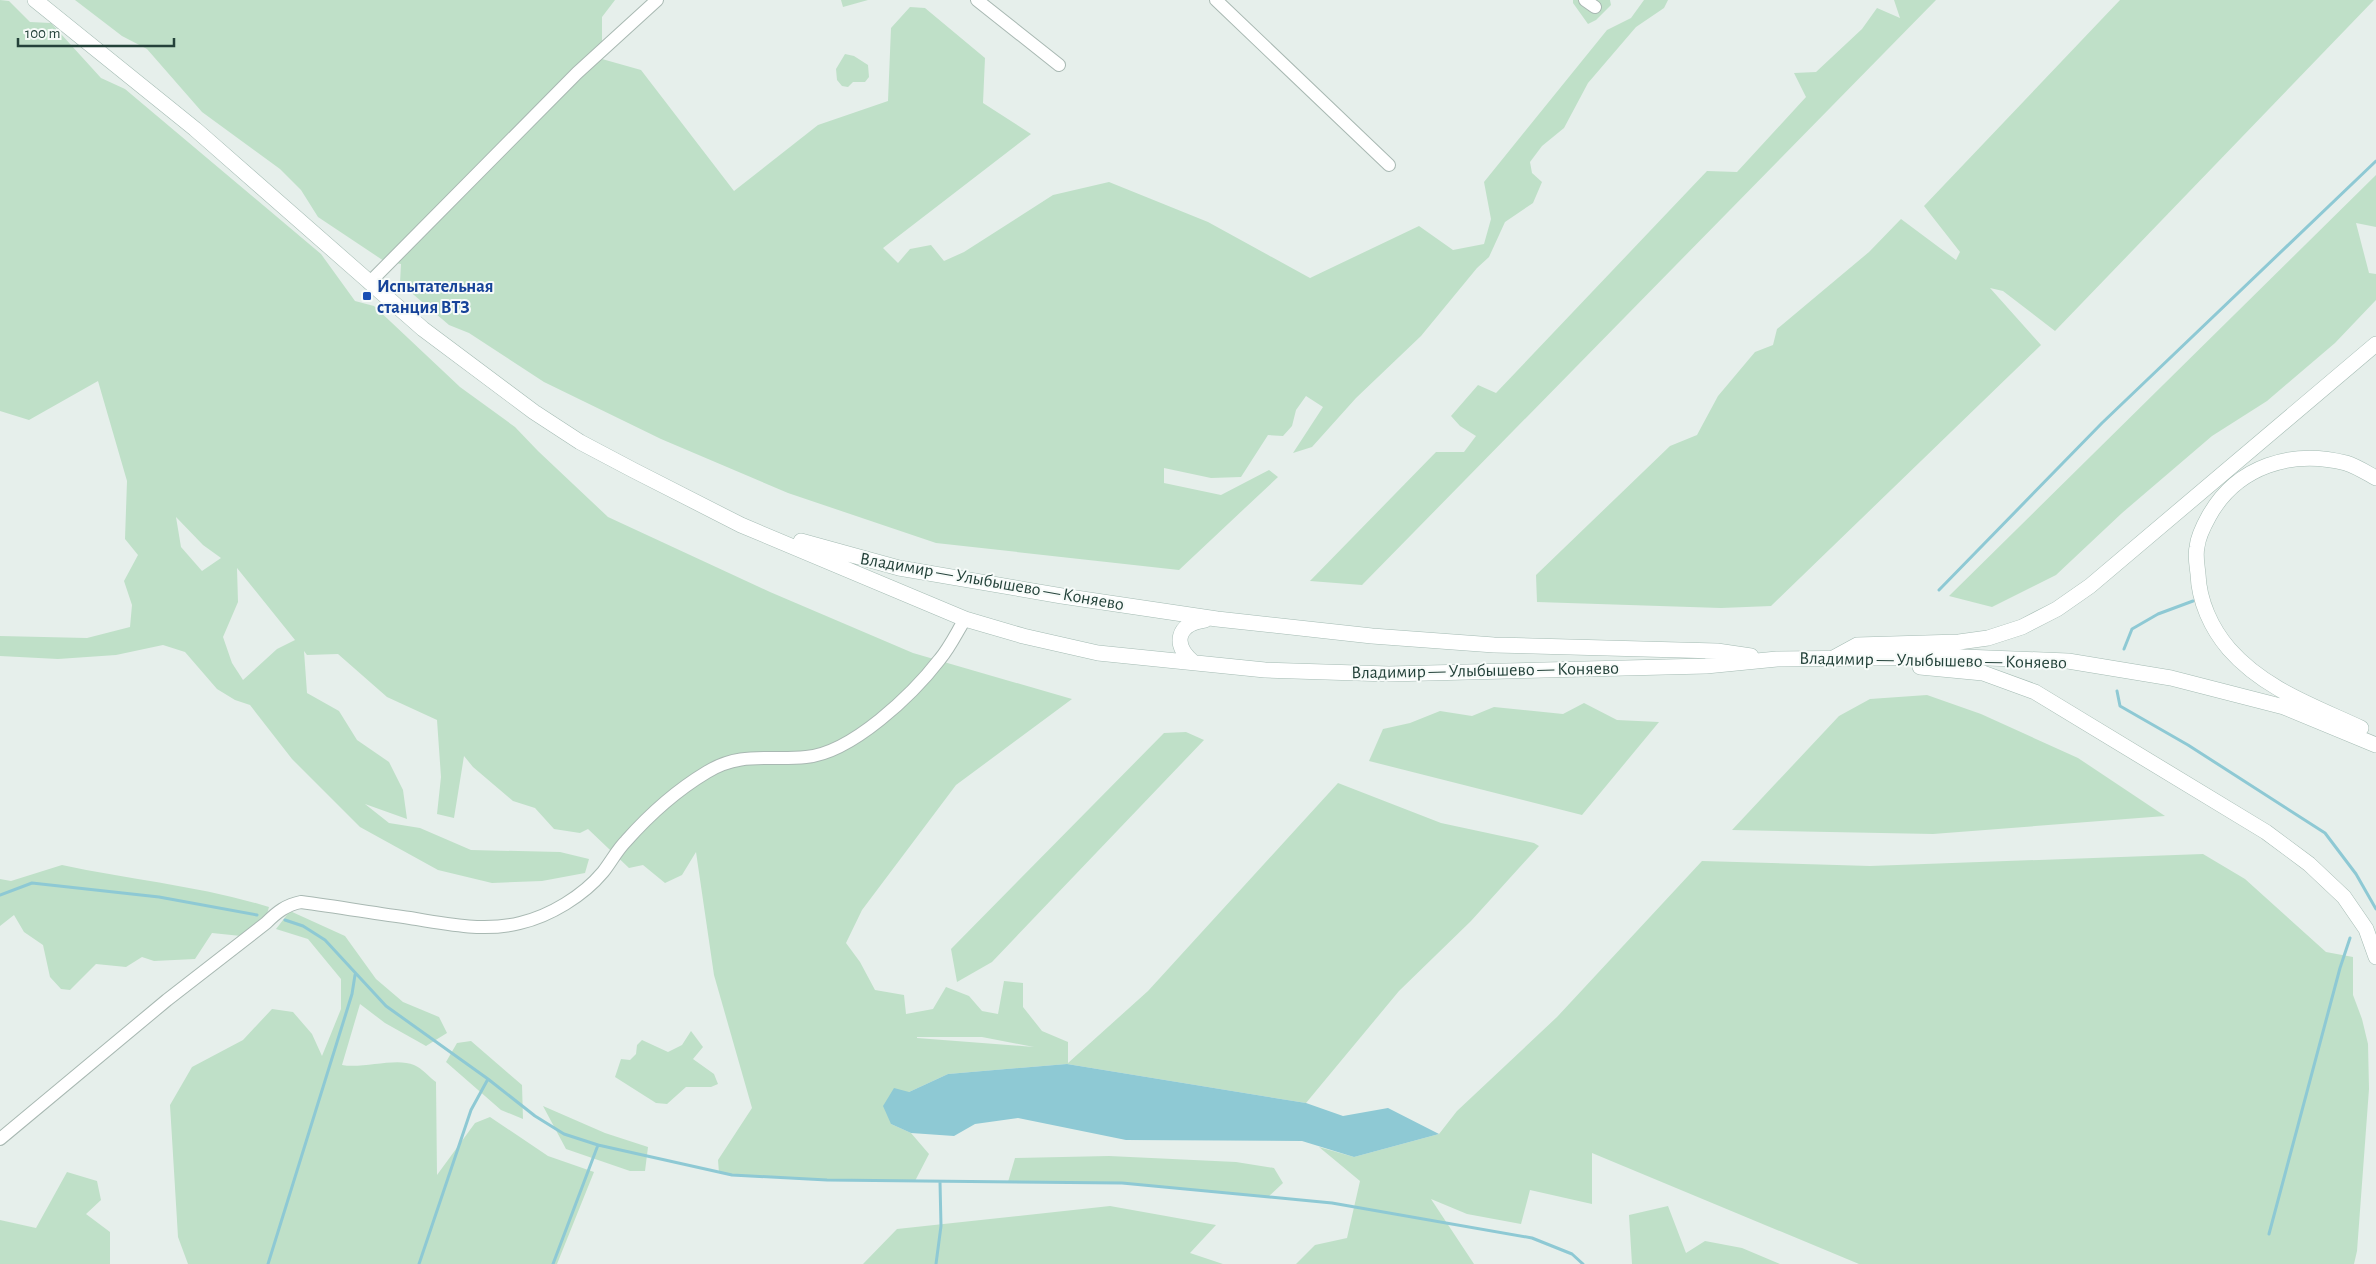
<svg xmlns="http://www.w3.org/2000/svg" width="2376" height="1264" font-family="'Alegreya Sans',sans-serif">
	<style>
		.green { fill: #bfe0c8; fill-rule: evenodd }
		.water { fill: #8ec9d4 }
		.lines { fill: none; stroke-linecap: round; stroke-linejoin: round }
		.stream { stroke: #8ec9d4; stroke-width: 3 }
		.minor-casing { stroke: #a8b8b2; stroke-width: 14 }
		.secondary-casing { stroke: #a4bbb3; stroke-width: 16 }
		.minor { stroke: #fff; stroke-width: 12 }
		.secondary { stroke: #fff; stroke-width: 15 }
		.transit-dot { fill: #1a4fb4; stroke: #f7fbf9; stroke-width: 2 }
		.labels { text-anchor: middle; stroke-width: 4; stroke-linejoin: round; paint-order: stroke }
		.transit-label { font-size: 18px; font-weight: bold; fill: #164399; stroke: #f7fbf9; text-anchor: start }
		.street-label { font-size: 18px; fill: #24423a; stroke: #f7fbf9 }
	</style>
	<rect width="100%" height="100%" fill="#e6efeb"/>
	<!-- green -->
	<path class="green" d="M 0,0 L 9,1 L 30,22 L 51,23 L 101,78 L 125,89 L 321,254 L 355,301 L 374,306 L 460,387 L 515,427 L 538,451 L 608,517 L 770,592 L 913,653 L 1072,699 L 956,785 L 862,910 L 846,943 L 860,962 L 875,990 L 904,995 L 906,1014 L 933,1009 L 946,987 L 969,996 L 982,1011 L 998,1014 L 1004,981 L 1023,983 L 1023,1007 L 1042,1031 L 1068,1042 L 1068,1063 L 1148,991 L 1338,783 L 1441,823 L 1534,843 L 1539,846 L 1471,921 L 1399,991 L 1306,1103 L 1067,1064 L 948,1074 L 909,1092 L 891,1124 L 911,1133 L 929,1154 L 915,1181 L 813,1180 L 732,1175 L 719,1173 L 718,1160 L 752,1108 L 714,975 L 696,852 L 682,875 L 665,883 L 643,865 L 629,868 L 588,829 L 580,833 L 554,829 L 535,808 L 513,801 L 473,767 L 464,756 L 454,818 L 437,814 L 441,777 L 437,720 L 387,697 L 338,654 L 307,655 L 304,651 L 307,693 L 339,711 L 357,740 L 389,762 L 403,790 L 407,819 L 365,804 L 389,823 L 420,828 L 471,850 L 560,852 L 589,859 L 585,873 L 542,881 L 492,883 L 438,870 L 360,827 L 292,759 L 250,705 L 235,700 L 217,689 L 185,652 L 163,645 L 116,655 L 58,659 L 0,656 L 0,636 L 87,638 L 130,627 L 132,605 L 124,581 L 138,555 L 125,539 L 127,481 L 98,381 L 29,420 L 0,411 ZM 176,517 L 203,545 L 221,558 L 202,571 L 181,547 ZM 237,568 L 295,640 L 277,649 L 243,680 L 232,663 L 223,637 L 238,602 ZM 917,1037 L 982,1037 L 1034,1047 L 917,1038 Z
		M 75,0 L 615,0 L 602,17 L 602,59 L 641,70 L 734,191 L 818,125 L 888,101 L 891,28 L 910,7 L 925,8 L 985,58 L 983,103 L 1031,134 L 883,248 L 898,263 L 910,249 L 931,245 L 944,261 L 964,252 L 1053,195 L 1109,182 L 1208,222 L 1310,278 L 1419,226 L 1453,250 L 1484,244 L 1491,219 L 1484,182 L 1607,30 L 1631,18 L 1644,0 L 1668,0 L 1664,8 L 1636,27 L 1588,83 L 1564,128 L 1542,146 L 1530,162 L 1532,173 L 1542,182 L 1533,203 L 1505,222 L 1489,257 L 1477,268 L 1421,336 L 1356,398 L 1312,447 L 1293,453 L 1323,407 L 1306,396 L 1296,410 L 1292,426 L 1283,436 L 1268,435 L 1241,477 L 1211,478 L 1164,468 L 1164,483 L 1221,495 L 1269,470 L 1278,477 L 1179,570 L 936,543 L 788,493 L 661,439 L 544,382 L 469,333 L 449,325 L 400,283 L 401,264 L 384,261 L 318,217 L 301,190 L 280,169 L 202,112 L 147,49 L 122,36 Z
		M 841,0 L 868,0 L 843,7 Z
		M 1573,0 L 1610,0 L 1611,5 L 1596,20 L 1588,24 L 1573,3 Z
		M 1894,0 L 1936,0 L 1362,585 L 1310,581 L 1436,452 L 1464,452 L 1476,436 L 1460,426 L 1451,416 L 1478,385 L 1496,393 L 1707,171 L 1737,172 L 1806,97 L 1794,73 L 1816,72 L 1862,29 L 1877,8 L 1900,18 Z
		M 2120,0 L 2374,0 L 2055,331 L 2003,291 L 1990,288 L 2041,345 L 1771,606 L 1721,608 L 1537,602 L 1536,575 L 1670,446 L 1697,435 L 1718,396 L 1755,352 L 1773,345 L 1777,329 L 1869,252 L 1901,219 L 1956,260 L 1960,252 L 1924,206 Z
		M 845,54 L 854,56 L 868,65 L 869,77 L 865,82 L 853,82 L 848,87 L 842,86 L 837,80 L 836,69 Z
		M 2376,175 L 2376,227 L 2356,223 L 2369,273 L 2376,274 L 2376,300 L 2335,343 L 2267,401 L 2212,436 L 2122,513 L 2056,575 L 1992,607 L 1949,596 Z
		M 1927,695 L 1981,714 L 2078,758 L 2165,816 L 1933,834 L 1732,830 L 1839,716 L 1870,699 Z
		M 1584,703 L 1617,720 L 1659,722 L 1582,815 L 1369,761 L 1383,729 L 1410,723 L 1440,711 L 1472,716 L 1494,707 L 1563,714 Z
		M 1186,732 L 1204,740 L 992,962 L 957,982 L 951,949 L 1164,733 Z
		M 2203,854 L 2245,879 L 2326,952 L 2353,957 L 2353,995 L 2362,1019 L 2368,1044 L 2369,1089 L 2357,1251 L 2354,1264 L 1859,1264 L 1592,1153 L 1592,1204 L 1530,1190 L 1521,1224 L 1467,1214 L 1431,1199 L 1474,1264 L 1296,1264 L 1315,1245 L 1347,1238 L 1360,1181 L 1319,1147 L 1354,1157 L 1439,1134 L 1457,1111 L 1557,1017 L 1702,861 L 1870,866 Z
		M 62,865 C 131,880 201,886 269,907 L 267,914 L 241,936 L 212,933 L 195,959 L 154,961 L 142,957 L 126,967 L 96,964 L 70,990 L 61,989 L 50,977 L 43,945 L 24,932 L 14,915 L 0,926 L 0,879 L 11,881 Z
		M 290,911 L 345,936 L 376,979 L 403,1002 L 439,1017 L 447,1033 L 426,1046 L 385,1023 L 360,1004 L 342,1065 C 363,1069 396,1057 414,1065 C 422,1068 429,1077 436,1082 L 437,1175 L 475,1123 L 490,1117 L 548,1156 L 594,1172 L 557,1264 L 188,1264 L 178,1237 L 170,1105 L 192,1067 L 243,1040 L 272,1009 L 293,1012 L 312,1034 L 322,1056 L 341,1009 L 341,979 L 308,939 L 276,929 Z
		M 691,1031 L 703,1047 L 693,1059 L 714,1074 L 718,1084 L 711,1087 L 686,1087 L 667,1104 L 656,1103 L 615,1077 L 621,1059 L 630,1060 L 636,1054 L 637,1045 L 642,1040 L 668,1052 L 682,1045 Z
		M 471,1041 L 522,1085 L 523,1119 L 501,1110 L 446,1062 L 457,1043 Z
		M 543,1106 L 605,1133 L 648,1147 L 645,1171 L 630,1171 L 566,1149 Z
		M 1109,1156 L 1236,1162 L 1274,1168 L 1283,1183 L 1268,1197 L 1122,1183 L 1008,1182 L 1015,1158 Z
		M 67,1172 L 97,1181 L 101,1200 L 86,1214 L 110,1232 L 110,1264 L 0,1264 L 0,1220 L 36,1228 Z
		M 1110,1206 L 1216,1225 L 1190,1253 L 1223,1264 L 863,1264 L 897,1229 Z
		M 1668,1206 L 1686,1253 L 1705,1241 L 1742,1248 L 1780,1264 L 1632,1264 L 1629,1215 Z"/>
	<!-- water -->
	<path class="water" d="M 1067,1064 L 1306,1103 L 1343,1116 L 1388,1108 L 1439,1134 L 1354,1157 L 1302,1141 L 1126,1140 L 1018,1118 L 975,1124 L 954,1136 L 911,1133 L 891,1124 L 883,1106 L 894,1088 L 909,1092 L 948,1074 Z"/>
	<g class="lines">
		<!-- stream -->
		<path class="stream" d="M 1939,590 L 2102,423 L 2376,161
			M 2124,649 L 2132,629 L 2158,614 L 2193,601
			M 2117,691 L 2120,706 L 2188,745 L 2325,833 L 2356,874 L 2376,909
			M 0,895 L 32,883 L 159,897 L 257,915
			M 285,920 L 303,926 L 325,940 L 386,1006 L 488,1079 L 535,1116 L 564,1134 L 598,1145 L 732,1175 L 827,1180 L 1122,1183 L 1332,1203 L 1532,1238 L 1572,1254 L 1583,1264
			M 2269,1234 L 2340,968 L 2350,938
			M 268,1264 L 352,994 L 355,975
			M 419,1264 L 471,1110 L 488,1079
			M 553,1264 L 598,1145
			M 936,1264 L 941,1226 L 940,1182"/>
		<defs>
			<path id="minor" d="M 977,0 L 1059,65
				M 1216,0 L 1389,165
				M 1585,0 L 1595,7
				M 369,283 L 577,73 L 657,0
				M 0,1139 L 167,1000 L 266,923 C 277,912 286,905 301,902 C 338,907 374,913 410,918 C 445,924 485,932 520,923 C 550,916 583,896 603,872 C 611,862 617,850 626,841 C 649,815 677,790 707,772 C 741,751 770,761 806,757 C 852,753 913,694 940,659 C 950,647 957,632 965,619"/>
			<path id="secondary" d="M 35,0 L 195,129 L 423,329 L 534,412 L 580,442 L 633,470 L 741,525 L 965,619 L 1023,636 L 1098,653 L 1265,670 L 1389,674 L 1706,666 L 1777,659 L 1963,657 L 2068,661 L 2171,678 L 2284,707 L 2376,745
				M 801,541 L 899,568 L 1062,596 L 1217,619 L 1372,636 L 1494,645 L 1717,651 L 1751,656
				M 1835,657 L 1857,645 L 1959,642 L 1988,638 L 2022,627 L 2057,609 L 2090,586 L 2376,344
				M 1193,662 C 1172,644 1177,624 1205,620
				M 1920,667 L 1983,673 L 2035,692 L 2266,832 L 2309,864 L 2344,897 L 2366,929 L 2376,957
				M 2361,728 C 2314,706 2264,689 2229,649 C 2211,628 2199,601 2198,574 C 2197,565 2195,555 2197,547 C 2198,536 2204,525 2209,516 C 2237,466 2292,449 2346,463 C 2356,466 2367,473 2376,478"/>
		</defs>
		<!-- minor casing -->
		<use href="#minor" class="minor-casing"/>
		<!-- secondary casing -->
		<use href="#secondary" class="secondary-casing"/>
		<!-- minor -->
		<use href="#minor" class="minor"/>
		<!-- secondary -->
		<use href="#secondary" class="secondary"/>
	</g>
	<!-- markers -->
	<rect class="transit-dot" x="362" y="291" width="10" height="10" rx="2.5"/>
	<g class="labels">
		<!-- transit labels -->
		<g class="transit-label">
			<text x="377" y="292">Испытательная<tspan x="377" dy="21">станция ВТЗ</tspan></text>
		</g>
		<!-- street labels -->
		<g class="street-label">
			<text transform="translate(992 581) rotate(10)" y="6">Владимир — Улыбышево — Коняево</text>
			<text transform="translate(1933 660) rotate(1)" y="6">Владимир — Улыбышево — Коняево</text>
			<text transform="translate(1485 670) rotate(-1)" y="6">Владимир — Улыбышево — Коняево</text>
		</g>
	</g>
	<!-- scale -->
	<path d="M18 38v8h156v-8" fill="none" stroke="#24423a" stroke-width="2.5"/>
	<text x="25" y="38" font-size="15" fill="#24423a" stroke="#f7fbf9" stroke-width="4" paint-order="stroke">100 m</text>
</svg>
